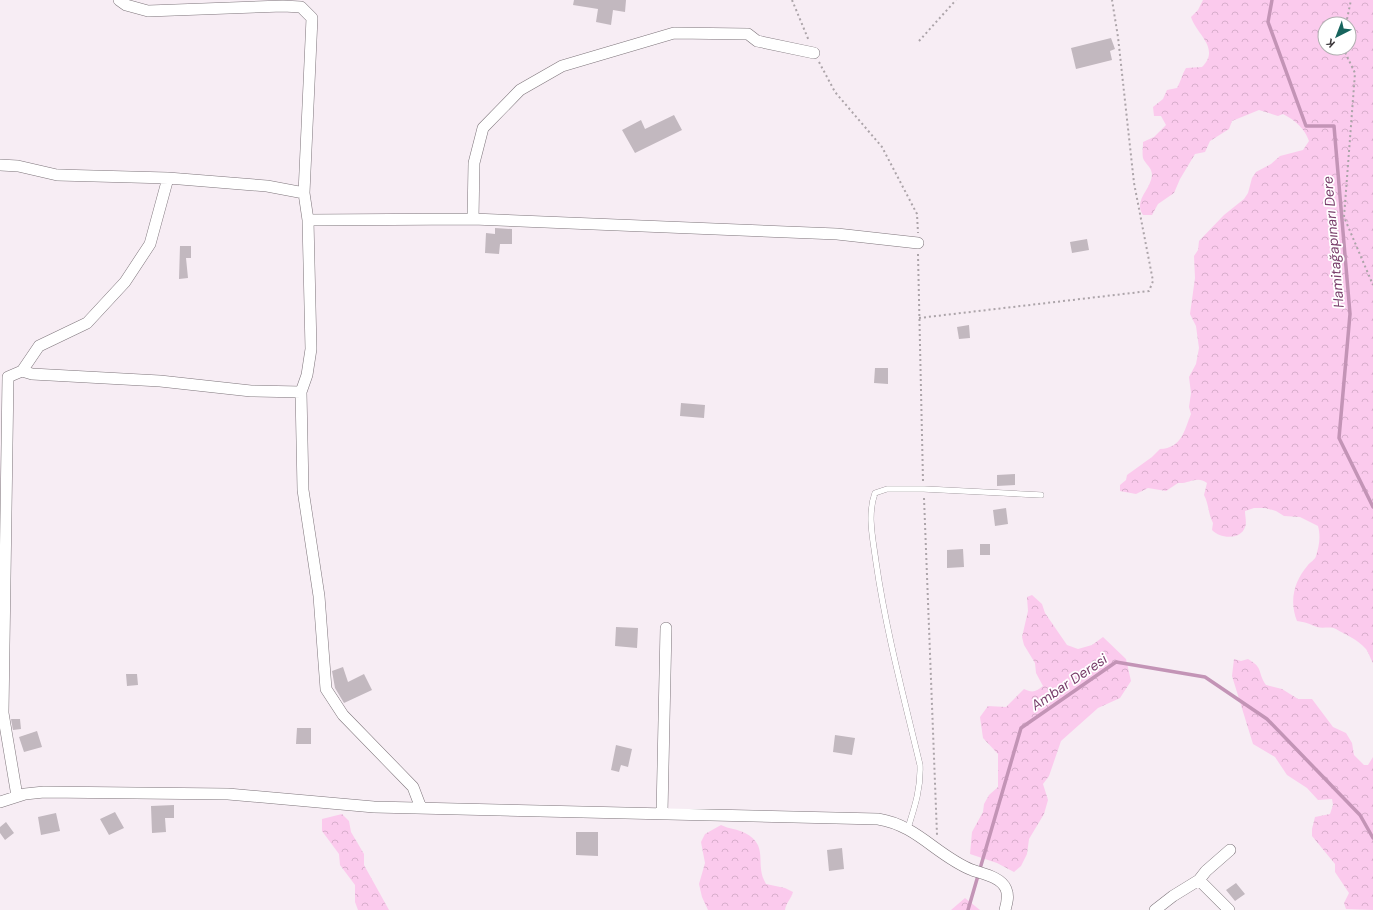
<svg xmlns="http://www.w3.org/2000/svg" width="1373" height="910" font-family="'DM Sans',sans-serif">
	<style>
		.forest { fill: url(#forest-crowns); fill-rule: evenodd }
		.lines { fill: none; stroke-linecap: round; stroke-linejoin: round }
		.stream { stroke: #c394b6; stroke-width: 3.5 }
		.building { fill: #c2b8bf }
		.lane-casing { stroke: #7e757b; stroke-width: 6 }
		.street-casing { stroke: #7e757b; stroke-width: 12 }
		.path { stroke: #aca4a9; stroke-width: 2; stroke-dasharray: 2 3; stroke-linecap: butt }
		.lane { stroke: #fff; stroke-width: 5.5 }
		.street { stroke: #fff; stroke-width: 11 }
		.labels { text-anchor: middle; stroke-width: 3.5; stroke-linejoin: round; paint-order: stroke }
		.water-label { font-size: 14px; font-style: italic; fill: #793e6b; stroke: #fff }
	</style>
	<defs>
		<pattern id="forest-crowns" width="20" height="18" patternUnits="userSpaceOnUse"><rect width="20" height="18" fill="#fbcaed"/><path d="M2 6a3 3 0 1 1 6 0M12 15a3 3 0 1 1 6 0" fill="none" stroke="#d8aecc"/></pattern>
	</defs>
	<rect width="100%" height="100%" fill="#f7edf4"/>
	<!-- forest -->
	<path class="forest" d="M 1203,0 L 1373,0 L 1373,663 C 1370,658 1369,653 1366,649 C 1357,639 1346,635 1336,629 C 1330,626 1323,629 1317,627 C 1310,624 1305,622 1297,621 C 1289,601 1294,581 1308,565 C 1310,562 1315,560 1316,556 C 1319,546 1321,537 1318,526 L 1300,517 L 1284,516 L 1276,511 L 1265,508 L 1254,508 L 1245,511 C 1245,516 1247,523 1245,527 C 1241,540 1220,539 1212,530 L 1213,523 C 1208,514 1209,504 1204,495 L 1207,483 C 1197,475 1189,484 1178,483 L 1166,491 L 1148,488 L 1136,494 L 1120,491 L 1120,485 L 1126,480 L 1127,475 L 1152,457 L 1160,449 C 1182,448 1184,431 1191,414 L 1189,407 L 1191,393 L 1189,377 L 1196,364 L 1199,348 L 1196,326 L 1190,314 L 1195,278 L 1194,256 L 1198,250 L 1199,241 L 1224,215 L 1244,199 L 1248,193 L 1252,178 L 1256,172 L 1271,164 L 1280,156 L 1303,150 L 1309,141 C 1305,129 1295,120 1283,114 L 1278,116 L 1259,110 L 1232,121 L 1229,129 L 1210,141 L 1205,152 L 1195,154 L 1180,179 L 1174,193 L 1158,204 L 1152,215 L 1143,215 C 1133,200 1151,190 1152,175 C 1152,167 1145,164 1143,158 C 1142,154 1143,147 1143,142 L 1154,137 L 1166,125 L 1161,116 L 1154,116 L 1153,107 L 1163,99 L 1167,90 L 1177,88 C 1181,81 1182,74 1186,68 L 1202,67 C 1221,48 1196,34 1191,17 L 1198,10 ZM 1325,24 L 1349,24 L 1349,48 L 1325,48 Z
		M 1032,595 L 1042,604 L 1045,613 L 1067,645 L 1078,649 L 1092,645 L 1103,637 L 1126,659 L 1131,681 L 1120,698 L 1098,708 L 1061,741 L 1049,776 L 1043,784 L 1048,800 L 1044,814 L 1029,839 L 1027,854 L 1021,866 L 1014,872 L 997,863 L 970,854 L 972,832 L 983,812 L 984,804 L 989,795 L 998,787 L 998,754 L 983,738 L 980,717 L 988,706 L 1006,707 L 1024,689 C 1032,693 1036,692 1043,686 L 1036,673 L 1035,663 L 1024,645 L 1022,637 L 1028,611 L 1027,597 Z
		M 1234,659 L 1241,661 L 1248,659 C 1264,668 1257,672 1266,685 L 1282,689 L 1298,699 L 1312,699 L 1333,727 L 1346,733 L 1352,743 L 1354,755 L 1364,765 L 1368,765 L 1373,757 L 1373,910 L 1346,909 L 1344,903 L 1349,893 L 1335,872 L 1335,864 L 1312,836 L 1312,829 L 1315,817 L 1330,814 L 1333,805 L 1332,799 L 1318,800 L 1307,788 L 1287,775 L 1275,757 L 1253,744 L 1232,676 Z
		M 342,814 L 349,821 L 351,832 L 364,854 L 364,865 L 389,910 L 358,910 L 355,902 L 355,885 L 340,865 L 339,854 L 322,831 L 322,819 Z
		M 721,825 C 729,829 738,829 745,833 C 770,846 754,864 766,884 L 785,888 L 793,892 C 791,899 786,903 785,910 L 708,910 L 702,897 L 699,884 L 705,863 L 701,842 L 705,834 Z
		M 965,898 L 980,910 L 951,910 Z"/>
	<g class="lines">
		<!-- stream -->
		<path class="stream" d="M 1272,0 L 1268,22 L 1306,126 L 1334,126 L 1350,314 L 1339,438 L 1373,507
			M 968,910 L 1021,728 L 1116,662 L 1205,677 L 1267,719 L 1360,815 L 1373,838"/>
	</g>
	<!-- building -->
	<path class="building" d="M 574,0 L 626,0 L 625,12 L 613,10 L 611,25 L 596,22 L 598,9 L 573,5 Z
		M 1111,38 L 1115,49 L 1110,51 L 1112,60 L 1076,69 L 1071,48 Z
		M 674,115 L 682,130 L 635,153 L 622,130 L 641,120 L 645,129 Z
		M 495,228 L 512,229 L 512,244 L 500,244 L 499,254 L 485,253 L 486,233 L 495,234 Z
		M 1087,239 L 1089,250 L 1072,253 L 1070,242 Z
		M 180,246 L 191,246 L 191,258 L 186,258 L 188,278 L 179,279 Z
		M 969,325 L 970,338 L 959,339 L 957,327 Z
		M 875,368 L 888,368 L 888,384 L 874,383 Z
		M 681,403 L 705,405 L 704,418 L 680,416 Z
		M 1015,474 L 1015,485 L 997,486 L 997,475 Z
		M 1006,508 L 1008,524 L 995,526 L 993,510 Z
		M 980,544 L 990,544 L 990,555 L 980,555 Z
		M 963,549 L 964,567 L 947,568 L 947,550 Z
		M 616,627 L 638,628 L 637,648 L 615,646 Z
		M 343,667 L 348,682 L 364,674 L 372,690 L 344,703 L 335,688 L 332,671 Z
		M 126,674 L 137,674 L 138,685 L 127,686 Z
		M 11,719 L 20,719 L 21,729 L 13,730 Z
		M 297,728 L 311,728 L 311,744 L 296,744 Z
		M 37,731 L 42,747 L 24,752 L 19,737 Z
		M 835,735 L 855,738 L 852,755 L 833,752 Z
		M 616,745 L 632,749 L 628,767 L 621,765 L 619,772 L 611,770 Z
		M 174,805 L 174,818 L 165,818 L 166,832 L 152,833 L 151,806 Z
		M 115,812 L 124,828 L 109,835 L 100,819 Z
		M 56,813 L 60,831 L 41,835 L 38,817 Z
		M 6,822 L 14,833 L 5,840 L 0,833 L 0,827 Z
		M 576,832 L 598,832 L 598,856 L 576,855 Z
		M 842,848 L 844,869 L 829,871 L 827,850 Z
		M 1236,883 L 1245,894 L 1235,901 L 1226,890 Z"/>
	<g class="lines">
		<defs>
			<path id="lane" d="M 908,828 C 915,806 921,788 920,765 C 904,698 886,631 876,562 C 873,539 867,515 875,493 L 887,489 L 924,489 L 1041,495"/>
			<path id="street" d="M 119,0 L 126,5 L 148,11 L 283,6 L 301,7 L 312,18 L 304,193 L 308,220 L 311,349 L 307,375 L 301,392 L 303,490 L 319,596 L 326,689 L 343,715 L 413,787 L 421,808
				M 0,165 L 18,166 L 57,175 L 168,178 L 267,186 L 304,193
				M 473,219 L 474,163 L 483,128 L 520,90 L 562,66 L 674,33 L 748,34 L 757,41 L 814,53
				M 308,220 L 473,219 L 837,234 L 918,243
				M 22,371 L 32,374 L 160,381 L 251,391 L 301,392
				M 8,377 L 3,713 L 17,796
				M 8,377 L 22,371 L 39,346 L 87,323 L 125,282 L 150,244 L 168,178
				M 0,802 L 25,794 L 44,792 L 228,794 L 374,807 L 878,819 C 917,825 937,856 972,870 C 983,874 1001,877 1006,889 C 1009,896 1007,903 1005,910
				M 662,813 L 666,628
				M 1199,880 L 1229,910
				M 1155,910 L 1173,896 L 1199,880 L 1206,871 L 1230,850"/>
		</defs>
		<!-- lane casing -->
		<use href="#lane" class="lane-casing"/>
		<!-- street casing -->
		<use href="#street" class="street-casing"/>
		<!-- path -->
		<path class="path" d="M 792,0 L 809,41
			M 1346,24 L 1351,0
			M 919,41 L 956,0
			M 1343,48 L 1355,73 L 1344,217 L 1373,285
			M 819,62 L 835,92 L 882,147 L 917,214 L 918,233
			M 918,254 L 923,481
			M 919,318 L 1149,291 L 1153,281 L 1134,183 L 1118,37 L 1112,0
			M 924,498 L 937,835"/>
		<!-- lane -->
		<use href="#lane" class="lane"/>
		<!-- street -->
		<use href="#street" class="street"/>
	</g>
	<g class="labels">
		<!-- water labels -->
		<g class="water-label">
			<text transform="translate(1333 242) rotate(-95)" y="5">Hamitağapınarı Dere</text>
			<text transform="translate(1069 682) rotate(-34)" y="5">Ambar Deresi</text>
		</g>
	</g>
	<!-- north arrow -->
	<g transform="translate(1337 36) rotate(222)"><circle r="19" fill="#ffffff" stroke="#b0afb0"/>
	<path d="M0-3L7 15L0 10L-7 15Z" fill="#17645d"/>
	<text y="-6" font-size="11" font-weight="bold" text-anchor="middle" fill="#3a3639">K</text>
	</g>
</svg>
